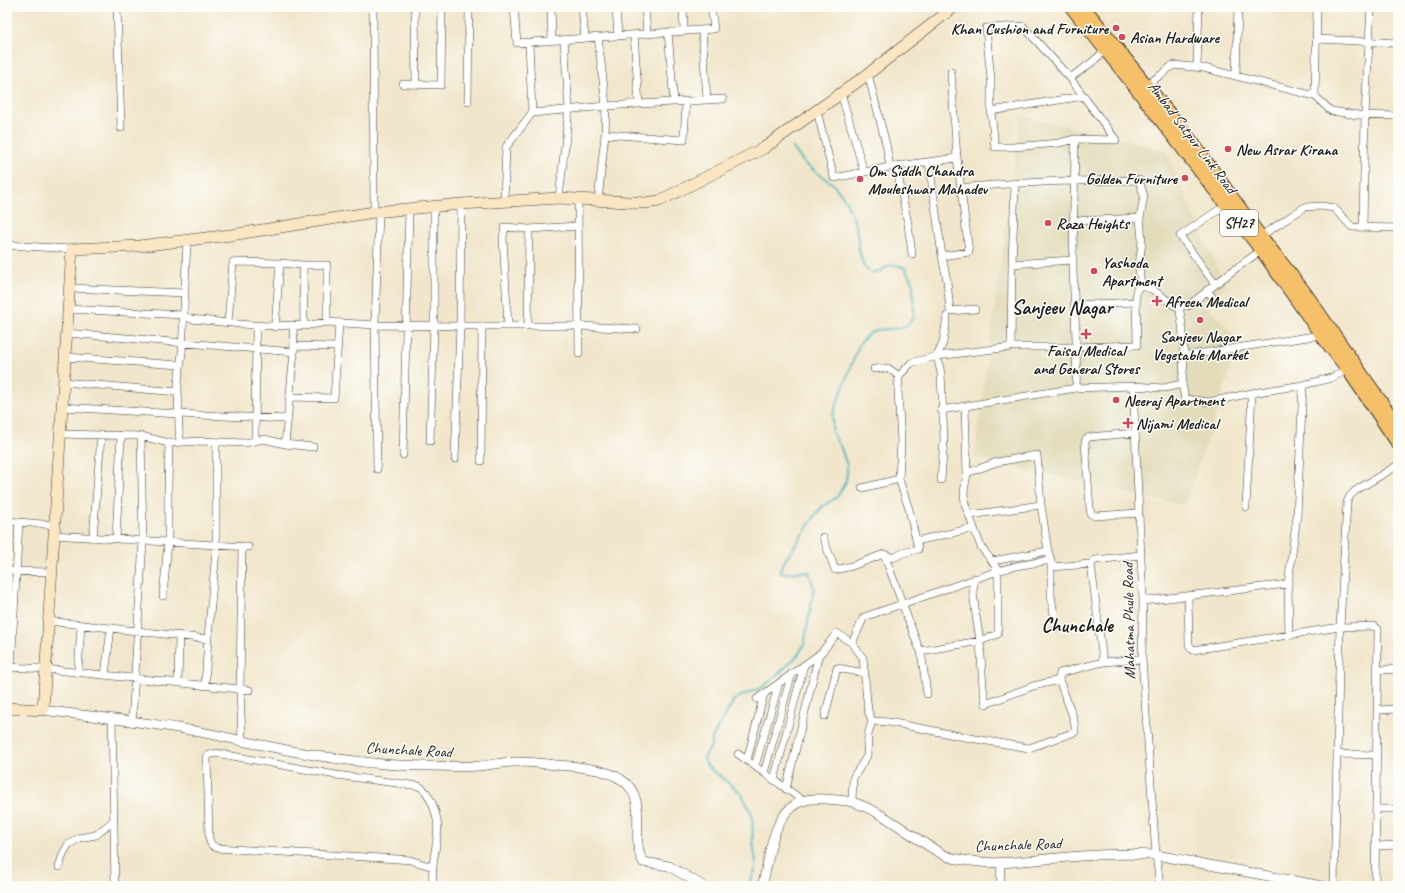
<svg xmlns="http://www.w3.org/2000/svg" width="1405" height="893" font-family="Caveat,sans-serif">
	<style>
		.built { fill: #e2dcba }
		.lines { fill: none; stroke-linecap: round; stroke-linejoin: round }
		.stream { stroke: #46b5c0; stroke-width: 2 }
		.minor-casing { stroke: #3c3a36; stroke-width: 8 }
		.tertiary-casing { stroke: #3c3a36; stroke-width: 10 }
		.secondary-casing { stroke: #3c3a36; stroke-width: 12 }
		.primary-casing { stroke: #3c3a36; stroke-width: 14 }
		.minor { stroke: #fff; stroke-width: 7 }
		.tertiary { stroke: #fff; stroke-width: 9 }
		.secondary { stroke: #fbe6c4; stroke-width: 11 }
		.primary { stroke: #f6c06b; stroke-width: 12 }
		.poi-dot { fill: #d1495b; stroke: #fdfcf7; stroke-width: 1.5 }
		.labels { text-anchor: middle; stroke-width: 3; stroke-linejoin: round; paint-order: stroke }
		.shield { fill: #fdfcf7; stroke: #605f5e; stroke-width: 1 }
		.shield-label { font-size: 15px; font-weight: bold; fill: #1c1c1c }
		.poi-label { font-size: 16px; font-weight: bold; fill: #1c1c1c; stroke: #fdfcf7; text-anchor: start }
		.street-label { font-size: 16px; fill: #1c1c1c; stroke: #fdfcf7 }
		.district-label { font-size: 20px; font-weight: bold; fill: #1c1c1c; stroke: #fdfcf7 }
	</style>
	<rect width="100%" height="100%" fill="#fdfcf7"/>
	<filter id="ink" filterUnits="userSpaceOnUse"><feTurbulence type="fractalNoise" baseFrequency=".025" numOctaves="2"/><feDisplacementMap in="SourceGraphic" scale="8" xChannelSelector="R" yChannelSelector="G"/><feConvolveMatrix kernelMatrix="1 2 1 2 8 2 1 2 1" color-interpolation-filters="sRGB"/></filter>
	<filter id="wash" filterUnits="userSpaceOnUse"><feTurbulence type="fractalNoise" baseFrequency=".012" numOctaves="4" result="noise"/><feDisplacementMap in="SourceGraphic" scale="16" xChannelSelector="R" yChannelSelector="G"/><feGaussianBlur stdDeviation="0.9" result="paint"/><feColorMatrix in="noise" values="0 0 0 0 0 0 0 0 0 0 0 0 0 0 0 0 0 1.4 0 .05"/><feComposite in="paint" operator="in"/></filter>
	<g filter="url(#wash)">
		<rect width="100%" height="100%" fill="#f1e6cb"/>
		<!-- built -->
		<path class="built" d="M 1021,116 L 1164,149 L 1226,286 L 1205,302 L 1240,342 L 1185,506 L 974,457 Z"/>
		<g class="lines">
			<!-- stream -->
			<path class="stream" d="M 748,886 L 756,869 L 756,862 L 753,843 L 752,814 L 741,793 L 707,766 L 704,759 L 712,744 L 712,738 L 734,700 L 741,696 L 761,688 L 774,678 L 798,655 L 804,645 L 814,588 L 809,572 C 799,569 790,576 780,572 L 782,565 L 816,514 L 823,506 L 837,497 L 845,483 L 847,475 L 847,466 L 841,448 L 832,432 L 833,414 L 859,345 L 866,336 L 870,333 L 878,330 L 901,328 L 908,325 L 914,316 L 913,284 L 905,268 L 897,265 L 890,265 L 882,270 L 872,273 L 869,272 L 863,265 L 859,250 L 856,226 L 846,201 L 833,184 L 805,164 L 792,147"/>
		</g>
	</g>
	<g filter="url(#ink)">
		<g class="lines">
			<defs>
				<path id="minor" d="M 117,7 L 121,128
					M 373,7 L 374,212
					M 415,7 L 416,83
					M 514,7 L 517,43 L 714,29 L 711,7
					M 551,7 L 552,41
					M 582,7 L 585,38
					M 616,7 L 618,36
					M 645,7 L 647,34
					M 683,7 L 684,31
					M 702,30 L 707,99
					M 668,32 L 674,102
					M 634,35 L 639,104
					M 1317,39 L 1398,43
					M 529,43 L 532,113
					M 1197,67 L 1199,7
					M 951,72 L 957,158
					M 868,74 L 886,144 L 890,167 L 957,158 L 969,252 L 942,256
					M 1236,75 L 1238,7
					M 1070,78 L 1023,26 L 986,28 L 991,79 L 991,111 L 995,147 L 1013,147 L 1059,143 L 1075,139 L 1116,140 L 1070,78 L 1091,63 L 1108,48
					M 403,84 L 441,85 L 442,7
					M 1145,86 L 1162,74 L 1173,65 L 1204,68 L 1315,96 L 1331,111 L 1358,115 L 1398,116
					M 841,93 L 864,172
					M 1315,96 L 1317,7
					M 468,102 L 469,7
					M 817,111 L 834,178 L 890,167
					M 991,111 L 1084,96
					M 605,134 L 684,140 L 686,101
					M 1075,139 C 1075,181 1073,224 1073,267 C 1074,307 1078,348 1076,388 L 1133,386 L 1164,388 L 1182,384 L 1185,399 L 1209,402 L 1252,393 L 1303,385 L 1331,378 L 1351,368
					M 929,162 L 942,256 L 947,281 L 950,311 L 975,309
					M 896,165 L 908,224 L 912,254
					M 1015,184 L 1012,264 L 1011,347 L 1077,347 L 1137,345 L 1136,290 L 1141,286
					M 962,188 C 1020,181 1080,181 1139,180 L 1144,196 L 1140,218 L 1142,241 L 1139,266 L 1141,286 L 1152,289 L 1175,306 L 1188,306 L 1231,272 L 1263,249
					M 559,198 L 569,109 L 564,40
					M 578,200 L 579,354
					M 504,201 L 506,147 L 532,113 L 606,106 L 723,99
					M 598,201 L 605,134 L 606,106 L 598,37
					M 1073,221 L 1140,218
					M 1363,227 L 1365,115 L 1371,7
					M 1261,236 L 1305,207 L 1321,206 L 1334,208 L 1352,227 L 1398,228
					M 7,245 L 72,249
					M 1012,264 L 1073,260
					M 303,265 L 304,326
					M 1215,284 L 1180,236 L 1226,205
					M 69,288 L 185,293
					M 1207,290 L 1216,302
					M 1074,305 L 1136,302
					M 1179,306 C 1184,331 1185,359 1182,384
					M 68,309 L 183,315 L 191,319 C 225,322 259,328 293,325
					M 228,322 L 233,262 L 280,263 L 303,265 L 327,265 L 327,322
					M 508,326 L 503,238 L 505,227 L 529,229 L 578,226
					M 528,326 L 529,229
					M 275,327 L 280,263
					M 66,333 L 294,352
					M 294,346 L 337,347
					M 1183,356 L 1321,335
					M 65,357 L 180,365
					M 874,369 L 888,368 L 899,376
					M 63,382 L 178,392
					M 1133,386 L 1143,601 L 1142,659 L 1156,855 L 1160,886
					M 290,397 L 334,398 L 339,324
					M 62,407 L 178,414 L 288,419
					M 941,410 L 1076,388
					M 1134,433 L 1089,437 L 1086,439 L 1085,442 L 1090,509 L 1091,514 L 1095,516 L 1139,513
					M 60,434 L 141,436 L 169,443 L 200,441 L 245,443 L 264,439 L 285,444 L 294,352 L 293,325 L 304,326 L 327,322 L 375,325 L 460,326 L 461,204
					M 255,441 L 256,326
					M 430,441 L 434,326 L 434,207
					M 180,442 L 179,429 L 178,383 L 182,353 L 187,241
					M 285,444 L 313,447
					M 403,455 L 409,210
					M 455,459 L 460,326 L 580,326 L 637,329
					M 481,461 L 482,327
					M 377,469 L 375,325 L 379,212
					M 967,473 L 997,462 L 1037,455 L 1041,505 L 1048,551 L 1051,560 L 1051,595 L 1056,627
					M 941,480 L 944,440 L 941,373 L 937,356 L 1011,347
					M 862,488 L 899,479
					M 1246,507 L 1252,393
					M 970,515 L 1041,505
					M 7,521 L 54,525
					M 53,535 L 248,547
					M 823,537 L 835,570 L 852,566 L 884,554 L 893,558 L 903,553 L 918,549 L 909,509 L 899,479 L 901,442 L 898,391 L 899,376 L 911,363 L 937,356 L 943,343 L 947,316
					M 93,538 L 101,436
					M 116,539 L 121,436
					M 916,541 L 974,528
					M 884,554 L 918,646 L 921,651 L 927,694
					M 992,561 L 1048,551
					M 1091,564 L 1103,662
					M 1051,567 L 1091,564 L 1095,560 L 1141,555
					M 7,571 L 51,572
					M 975,578 L 973,591 L 976,616 L 980,641 L 983,688 L 986,704 L 1033,686 L 1059,680
					M 163,596 L 168,542 L 168,489 L 169,443
					M 1188,596 L 1189,645 L 1193,650 L 1340,627 L 1374,626 L 1378,629 L 1375,886
					M 1143,601 L 1288,584
					M 48,621 L 208,639
					M 1289,636 L 1288,584 L 1297,516 L 1303,385
					M 852,643 L 864,617 L 998,571 L 1016,566 L 1051,560
					M 921,651 L 980,641 L 998,634 L 998,571 L 992,561 L 981,547 L 965,504 L 964,492 L 967,473 L 965,406
					M 7,667 L 45,669 L 249,690
					M 11,667 L 19,522
					M 1378,670 L 1398,669
					M 78,672 L 81,625
					M 105,675 L 111,628
					M 178,683 L 179,635
					M 205,686 L 208,637 L 216,551 L 216,443
					M 757,699 L 821,653 L 837,633 L 852,643 L 863,658 L 868,711 L 872,721
					M 1377,710 L 1398,709
					M 825,716 L 837,668 L 865,673
					M 112,719 L 115,886
					M 132,722 L 143,541 L 141,436
					M 242,741 L 240,689 L 242,546
					M 738,754 L 802,800
					M 1337,754 L 1377,755
					M 747,760 L 764,694
					M 755,766 L 779,683
					M 764,773 L 792,673
					M 774,780 L 804,665
					M 786,789 L 819,654
					M 852,802 L 853,778 L 867,756 L 868,735 L 872,721 L 889,722 L 970,738 L 1029,748 L 1075,732 L 1075,726 L 1072,714 L 1059,680 L 1060,673 L 1103,662 L 1142,659
					M 1377,809 L 1398,809
					M 1376,846 L 1398,845
					M 59,867 L 63,854 L 68,845 L 79,838 L 96,835 L 113,821
					M 433,867 L 410,860 L 398,859 L 217,848 C 212,846 210,844 209,838 L 207,757 L 209,755 L 216,753 L 336,775 L 419,786 C 426,790 428,795 432,803 C 443,829 435,841 433,867 C 432,873 433,880 433,886
					M 1000,886 L 1001,863
					M 1334,886 L 1340,627 L 1347,502 L 1350,496 L 1355,491 L 1398,465"/>
				<path id="tertiary" d="M 43,710 C 95,717 148,722 200,732 C 223,736 244,742 267,746 C 319,757 374,766 428,766 C 445,766 462,767 479,766 C 492,765 506,761 519,762 C 536,762 553,765 570,766 C 587,768 607,770 622,780 C 650,799 629,837 643,862 L 669,866 L 703,886
					M 762,886 C 769,863 769,838 783,817 C 793,801 807,798 825,799 C 834,800 844,800 852,802 C 884,811 915,840 944,855 C 952,859 962,860 971,861 C 996,865 1022,861 1047,859 C 1083,855 1119,853 1156,855 L 1322,886"/>
				<path id="secondary" d="M 7,708 L 43,710 L 72,249 L 139,246 L 231,235 L 374,212 L 461,204 L 559,198 L 645,203 L 659,201 L 764,148 L 864,77 L 954,7"/>
				<path id="primary" d="M 1071,7 L 1138,91 L 1226,205 L 1261,250 L 1321,335 L 1348,370 L 1398,444
					M 1084,7 L 1193,143 L 1256,230 L 1304,291 L 1398,426"/>
			</defs>
			<!-- minor casing -->
			<use href="#minor" class="minor-casing"/>
			<!-- tertiary casing -->
			<use href="#tertiary" class="tertiary-casing"/>
			<!-- secondary casing -->
			<use href="#secondary" class="secondary-casing"/>
			<!-- primary casing -->
			<use href="#primary" class="primary-casing"/>
			<!-- minor -->
			<use href="#minor" class="minor"/>
			<!-- tertiary -->
			<use href="#tertiary" class="tertiary"/>
			<!-- secondary -->
			<use href="#secondary" class="secondary"/>
			<!-- primary -->
			<use href="#primary" class="primary"/>
		</g>
	</g>
	<!-- markers -->
	<g class="poi-dot">
		<circle cx="1116" cy="28" r="4"/>
		<circle cx="1122" cy="37" r="4"/>
		<circle cx="1228" cy="149" r="4"/>
		<circle cx="1185" cy="178" r="4"/>
		<circle cx="860" cy="179" r="4"/>
		<circle cx="1048" cy="223" r="4"/>
		<circle cx="1094" cy="271" r="4"/>
		<path d="M1155 295h4v4h4v4h-4v4h-4v-4h-4v-4h4z"/>
		<circle cx="1200" cy="320" r="4"/>
		<path d="M1084 328h4v4h4v4h-4v4h-4v-4h-4v-4h4z"/>
		<circle cx="1116" cy="400" r="4"/>
		<path d="M1126 417h4v4h4v4h-4v4h-4v-4h-4v-4h4z"/>
	</g>
	<g class="labels">
		<!-- shield labels -->
		<rect class="shield" x="1220" y="210" width="38" height="26" rx="3"/>
		<g class="shield-label">
			<text x="1239" y="228">SH27</text>
		</g>
		<!-- poi labels -->
		<g class="poi-label">
			<text x="1108" y="34" text-anchor="end">Khan Cushion and Furniture</text>
			<text x="1130" y="43">Asian Hardware</text>
			<text x="1236" y="155">New Asrar Kirana</text>
			<text x="868" y="176">Om Siddh Chandra<tspan x="868" dy="18">Mouleshwar Mahadev</tspan></text>
			<text x="1177" y="184" text-anchor="end">Golden Furniture</text>
			<text x="1056" y="229">Raza Heights</text>
			<text x="1102" y="268">Yashoda<tspan x="1102" dy="18">Apartment</tspan></text>
			<text x="1165" y="307">Afreen Medical</text>
			<text x="1200" y="342" text-anchor="middle">Sanjeev Nagar<tspan x="1200" dy="18">Vegetable Market</tspan></text>
			<text x="1086" y="356" text-anchor="middle">Faisal Medical<tspan x="1086" dy="18">and General Stores</tspan></text>
			<text x="1124" y="406">Neeraj Apartment</text>
			<text x="1136" y="429">Nijami Medical</text>
		</g>
		<!-- street labels -->
		<g class="street-label">
			<text transform="translate(1193 137) rotate(53)" y="6">Ambad Satpur Link Road</text>
			<text transform="translate(1128 621) rotate(-91)" y="6">Mahatma Phule Road</text>
			<text transform="translate(409 749) rotate(3)" y="6">Chunchale Road</text>
			<text transform="translate(1018 844) rotate(-2)" y="6">Chunchale Road</text>
		</g>
		<!-- district labels -->
		<g class="district-label">
			<text x="1062" y="314">Sanjeev Nagar</text>
			<text x="1077" y="632">Chunchale</text>
		</g>
	</g>
	<!-- margin -->
	<rect width="1405" height="893" fill="none" stroke="#fdfcf7" stroke-width="24"/>
</svg>
